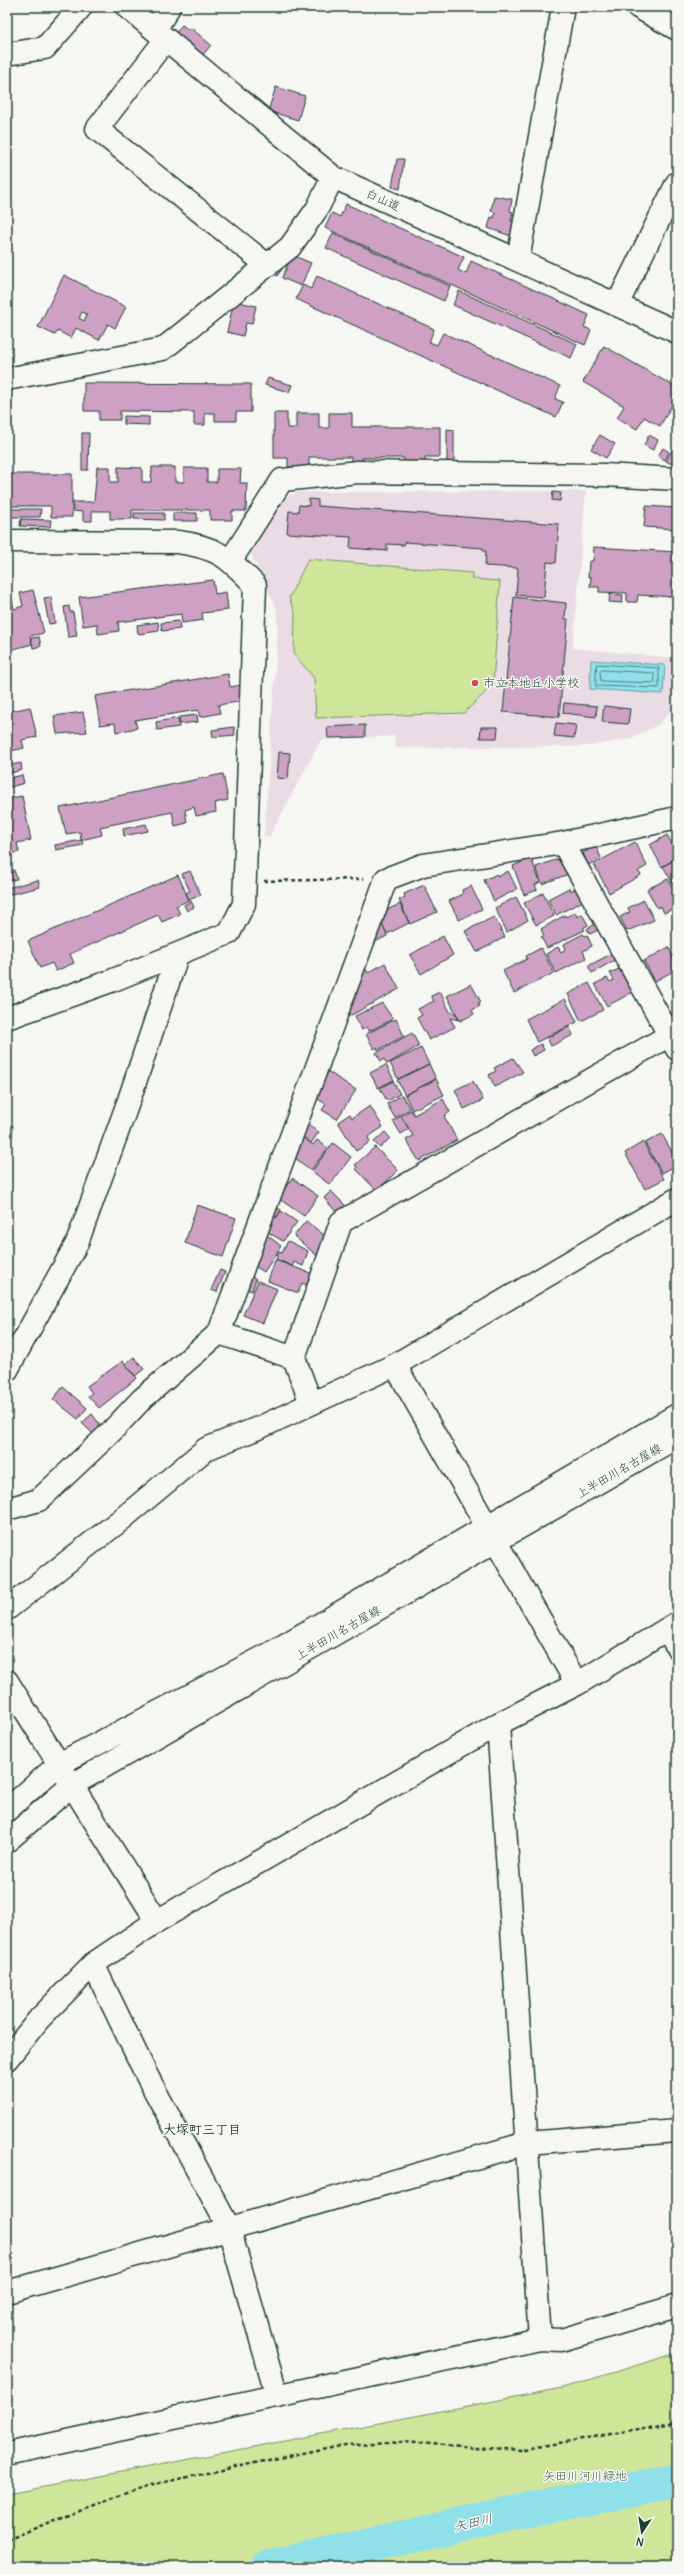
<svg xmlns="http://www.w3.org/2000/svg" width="684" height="2574" font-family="Delius,'Klee One',sans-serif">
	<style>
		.built { fill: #eadce4 }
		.green { fill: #cfe59a; stroke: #779167 }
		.water { fill: #90e0ea; stroke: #639fa1 }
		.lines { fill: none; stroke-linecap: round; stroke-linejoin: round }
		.shore { stroke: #4c7e7d; stroke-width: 1 }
		.river { stroke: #90e0ea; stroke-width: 35 }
		.building { fill: #cea1c4; stroke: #1f3d34; fill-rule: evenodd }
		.street-casing { stroke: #1f3d34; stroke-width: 25 }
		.secondary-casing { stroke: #1f3d34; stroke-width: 25 }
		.path { stroke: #1f3d34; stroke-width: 2.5; stroke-dasharray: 4 3; stroke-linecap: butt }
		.street { stroke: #f6f6f2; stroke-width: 22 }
		.secondary { stroke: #f6f6f2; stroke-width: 22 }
		.poi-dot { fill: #d1495b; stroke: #f6f6f2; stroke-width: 1.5 }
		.labels { text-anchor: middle; stroke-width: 3; stroke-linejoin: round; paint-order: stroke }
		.street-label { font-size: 12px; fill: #1f3d34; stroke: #f6f6f2 }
		.poi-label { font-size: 12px; fill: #1f3d34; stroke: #f6f6f2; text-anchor: start }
		.park-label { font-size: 12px; fill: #425f48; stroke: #f6f6f2 }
		.neighbourhood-label { font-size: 13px; font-weight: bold; fill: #1f3d34; stroke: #f6f6f2 }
		.water-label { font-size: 13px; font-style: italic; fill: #365e58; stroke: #f6f6f2 }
	</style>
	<rect width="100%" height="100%" fill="#f6f6f2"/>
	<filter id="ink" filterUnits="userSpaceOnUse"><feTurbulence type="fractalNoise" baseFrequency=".025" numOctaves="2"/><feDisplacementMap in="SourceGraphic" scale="8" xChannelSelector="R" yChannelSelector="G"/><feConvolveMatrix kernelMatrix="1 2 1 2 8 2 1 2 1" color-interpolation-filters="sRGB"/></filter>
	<g filter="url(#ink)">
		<!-- built -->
		<path class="built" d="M 586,491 L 573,648 L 677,658 L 673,709 L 658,725 L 629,739 L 589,746 L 396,748 L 394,736 L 321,740 L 269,837 L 264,836 L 278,629 L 276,607 L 250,552 L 286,498 L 296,492 Z"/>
		<!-- green -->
		<path class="green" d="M 308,559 L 472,573 L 472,579 L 500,581 L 493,685 L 464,713 L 316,718 L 314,678 L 294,654 L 295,612 L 289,598 Z
			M 677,2353 L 677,2567 L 7,2567 L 7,2494 L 562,2388 Z"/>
		<!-- water -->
		<path class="water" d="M 591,660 L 665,665 L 663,694 L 590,689 Z"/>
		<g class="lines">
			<!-- shore -->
			<path class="shore" d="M 597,664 L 659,668 L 659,688 L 596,686 Z
				M 602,670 L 654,673 L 655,683 L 601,681 L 600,672 Z"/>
			<!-- river -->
			<path class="river" d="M 269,2567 L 541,2507 L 677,2481"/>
		</g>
		<!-- building -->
		<path class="building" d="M 138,7 L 153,7 L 161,14 L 155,21 Z
			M 182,25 L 189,30 L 191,28 L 211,45 L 201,57 L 174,35 Z
			M 276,87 L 305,96 L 298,120 L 268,111 Z
			M 397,159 L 404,159 L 400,189 L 392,187 Z
			M 494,196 L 512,199 L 510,211 L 513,212 L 511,221 L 514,221 L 511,236 L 488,228 L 491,217 L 494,218 L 495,212 L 491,211 Z
			M 346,204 L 464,257 L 458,270 L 466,274 L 471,261 L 589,315 L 584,327 L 591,330 L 585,345 L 325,228 L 332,213 L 340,217 Z
			M 333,233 L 450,286 L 444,301 L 326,248 Z
			M 292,255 L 311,263 L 301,286 L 282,278 Z
			M 277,265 L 282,269 L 277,276 L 271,272 Z
			M 64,275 L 126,307 L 115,328 L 108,324 L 99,340 L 76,328 L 71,338 L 58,331 L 55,335 L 38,327 ZM 82,312 L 87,314 L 84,321 L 79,318 Z
			M 317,276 L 434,329 L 429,342 L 437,345 L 443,333 L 560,386 L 555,399 L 563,402 L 556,417 L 296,299 L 303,285 L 311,289 Z
			M 459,291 L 577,344 L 571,358 L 453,305 Z
			M 234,301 L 256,306 L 252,324 L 246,323 L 243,336 L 227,332 Z
			M 604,346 L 677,388 L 677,396 L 660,426 L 644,417 L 637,429 L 617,418 L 624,406 L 583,382 Z
			M 268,378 L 292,385 L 289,392 L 265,385 Z
			M 84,383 L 251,384 L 251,412 L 236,412 L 236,421 L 215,421 L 215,413 L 205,413 L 205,425 L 194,425 L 194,412 L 120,411 L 120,420 L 99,420 L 99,411 L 84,411 Z
			M 274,413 L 287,413 L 287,428 L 296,428 L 296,413 L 319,413 L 319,428 L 329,428 L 329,413 L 352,413 L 352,427 L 440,427 L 440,457 L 425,457 L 425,466 L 404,466 L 404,458 L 362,458 L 362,471 L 351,471 L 351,457 L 309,457 L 309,467 L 288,467 L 288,458 L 274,458 Z
			M 124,416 L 149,417 L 149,425 L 124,424 Z
			M 447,429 L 454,430 L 454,467 L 447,467 Z
			M 82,433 L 89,433 L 88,470 L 82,470 Z
			M 600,435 L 615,444 L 606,458 L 591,449 Z
			M 649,435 L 658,440 L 653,450 L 644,445 Z
			M 663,448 L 669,452 L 665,460 L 658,456 Z
			M 672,450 L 677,453 L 676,466 L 666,461 Z
			M 97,467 L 110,467 L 110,482 L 118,482 L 118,467 L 142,468 L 142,482 L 151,482 L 152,467 L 175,467 L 175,482 L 184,482 L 184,468 L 207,468 L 207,482 L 217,482 L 217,469 L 241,469 L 240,483 L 247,483 L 246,511 L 232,511 L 232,520 L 210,520 L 210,510 L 132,510 L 132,519 L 110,519 L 110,511 L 92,511 L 92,521 L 83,521 L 83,512 L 73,511 L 73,502 L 94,502 Z
			M 7,474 L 72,474 L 72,517 L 51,517 L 51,506 L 7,506 Z
			M 553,492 L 561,493 L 560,501 L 552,500 Z
			M 309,499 L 318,500 L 318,506 L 559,524 L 556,563 L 547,562 L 544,597 L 516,595 L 518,568 L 485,566 L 486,551 L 483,551 L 483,548 L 405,542 L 404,545 L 387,544 L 387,551 L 350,548 L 351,537 L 287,533 L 289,511 L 298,512 L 299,505 L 309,506 Z
			M 646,506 L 677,508 L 677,529 L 644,527 Z
			M 7,509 L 41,509 L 40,517 L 7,517 Z
			M 134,513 L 164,513 L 164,520 L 134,519 Z
			M 173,513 L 197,513 L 197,521 L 173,521 Z
			M 21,519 L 51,520 L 50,527 L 20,526 Z
			M 594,547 L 677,552 L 677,597 L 638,595 L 637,602 L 627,602 L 627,593 L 599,592 L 599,587 L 590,587 L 591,577 L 588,577 L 589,561 L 593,561 Z
			M 213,580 L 215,594 L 226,592 L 228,610 L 202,613 L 203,620 L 182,623 L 181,614 L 118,622 L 119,631 L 98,634 L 97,624 L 83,626 L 79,597 Z
			M 33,590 L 44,633 L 30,636 L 32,644 L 10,650 L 7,641 L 7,596 L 11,595 L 14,609 L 23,606 L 20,593 Z
			M 610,594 L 623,595 L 622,603 L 609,602 Z
			M 51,597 L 55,623 L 49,624 L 44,598 Z
			M 514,597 L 566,603 L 565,619 L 568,619 L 559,717 L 503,712 Z
			M 69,606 L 70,612 L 73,612 L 77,636 L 68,637 L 64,607 Z
			M 179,621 L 180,629 L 162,631 L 161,623 Z
			M 158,622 L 159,631 L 138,634 L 137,625 Z
			M 39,637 L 41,646 L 33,648 L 31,638 Z
			M 10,646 L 11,653 L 7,654 L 7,647 Z
			M 228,674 L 230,687 L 242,685 L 244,701 L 218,705 L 220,713 L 200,717 L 198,710 L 135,720 L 137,728 L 116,732 L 115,723 L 100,725 L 95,696 Z
			M 564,703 L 597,706 L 596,717 L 563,713 Z
			M 604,706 L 630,709 L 628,724 L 602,722 Z
			M 30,707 L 37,737 L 22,740 L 24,748 L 7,752 L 7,712 Z
			M 83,712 L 87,732 L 57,734 L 54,716 Z
			M 197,715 L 198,722 L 180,724 L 179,717 Z
			M 178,718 L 179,727 L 157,730 L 156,722 Z
			M 556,723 L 576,725 L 574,738 L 554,736 Z
			M 365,725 L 365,737 L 328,738 L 327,727 Z
			M 234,727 L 235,735 L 213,737 L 212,730 Z
			M 481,727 L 498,727 L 497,738 L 480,738 Z
			M 279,752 L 290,753 L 288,779 L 277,778 Z
			M 21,763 L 22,770 L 7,774 L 7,766 Z
			M 223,774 L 228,800 L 215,803 L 216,812 L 196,816 L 194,807 L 185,810 L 187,823 L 175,826 L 172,812 L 100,827 L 102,835 L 81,840 L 80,832 L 66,834 L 60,808 Z
			M 22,775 L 24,783 L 7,788 L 7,779 Z
			M 22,796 L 31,840 L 17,843 L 19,852 L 7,854 L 7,813 L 10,813 L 7,799 Z
			M 146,824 L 148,831 L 124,836 L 123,829 Z
			M 667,835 L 677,853 L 677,858 L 662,867 L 650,845 Z
			M 82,840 L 83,845 L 56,850 L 55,845 Z
			M 635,842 L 647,866 L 638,871 L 641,875 L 609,893 L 594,864 Z
			M 596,846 L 601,858 L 588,865 L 583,853 Z
			M 531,858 L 540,882 L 535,885 L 537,890 L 524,895 L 513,866 Z
			M 677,858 L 677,891 L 663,866 Z
			M 558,859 L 559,861 L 566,859 L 571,873 L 542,884 L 536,867 Z
			M 14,870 L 17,879 L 7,881 L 7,872 Z
			M 190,871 L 201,895 L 189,900 L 186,893 L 190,891 L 182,874 Z
			M 508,871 L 517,889 L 494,901 L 484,880 L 497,874 L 498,877 Z
			M 178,875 L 189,900 L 176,906 L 180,914 L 162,922 L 158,915 L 70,954 L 74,963 L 56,971 L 52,963 L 40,968 L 28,941 Z
			M 668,879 L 677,896 L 677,907 L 664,913 L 661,906 L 657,908 L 647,889 Z
			M 38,880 L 40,887 L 7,895 L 7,888 Z
			M 424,885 L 437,912 L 410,924 L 399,900 L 405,897 L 404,894 Z
			M 471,886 L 482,909 L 459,920 L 449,901 L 463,894 L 462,890 Z
			M 569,888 L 570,891 L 577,888 L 583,901 L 556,915 L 548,899 Z
			M 543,893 L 554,916 L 536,925 L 524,903 Z
			M 516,897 L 528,920 L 507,932 L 495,908 Z
			M 644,900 L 654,920 L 627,931 L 620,917 L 630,912 L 628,908 Z
			M 191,901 L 194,907 L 187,911 L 184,905 Z
			M 400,904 L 409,923 L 387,934 L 378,914 Z
			M 575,912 L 577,917 L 582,914 L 588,925 L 583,928 L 585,930 L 547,948 L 541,937 L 544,936 L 541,929 L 565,915 L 566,917 Z
			M 494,917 L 505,937 L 477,952 L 465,931 Z
			M 381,922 L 387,936 L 375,942 L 369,928 Z
			M 597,923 L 600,929 L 590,934 L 587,929 Z
			M 583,934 L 585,936 L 587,935 L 592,946 L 583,951 L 586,958 L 556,973 L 546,954 L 558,947 L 561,952 L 566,949 L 564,944 Z
			M 443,936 L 453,955 L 421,974 L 410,955 Z
			M 669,947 L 677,969 L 655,981 L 644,961 Z
			M 541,948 L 554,973 L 514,993 L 503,971 L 527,959 L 526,956 Z
			M 615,952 L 618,958 L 592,973 L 588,966 Z
			M 385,963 L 399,989 L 346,1018 L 355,975 L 366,969 L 368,973 Z
			M 621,968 L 633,992 L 607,1006 L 595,984 L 607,978 L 610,982 L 614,980 L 610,973 Z
			M 589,983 L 603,1010 L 581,1021 L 568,994 Z
			M 471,984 L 481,1002 L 478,1003 L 480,1006 L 472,1010 L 474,1014 L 460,1021 L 447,996 Z
			M 440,992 L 450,1012 L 455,1013 L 459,1020 L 450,1018 L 455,1027 L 429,1040 L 417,1018 L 422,1015 L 418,1009 L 434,1001 L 431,996 Z
			M 565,999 L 577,1022 L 537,1042 L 526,1019 Z
			M 382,1003 L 393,1019 L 369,1031 L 367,1027 L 362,1030 L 355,1016 Z
			M 396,1019 L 404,1036 L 378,1050 L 377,1047 L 374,1049 L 366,1034 Z
			M 569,1027 L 573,1035 L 551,1046 L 547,1038 Z
			M 412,1033 L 419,1046 L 387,1064 L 384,1059 L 381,1061 L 376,1053 Z
			M 541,1044 L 544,1050 L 533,1056 L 530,1050 Z
			M 421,1048 L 429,1064 L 398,1079 L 390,1063 Z
			M 513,1058 L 523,1072 L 495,1087 L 489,1075 L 496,1071 L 494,1068 Z
			M 429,1064 L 436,1079 L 405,1095 L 397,1080 Z
			M 386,1065 L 394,1080 L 378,1088 L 370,1073 Z
			M 321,1067 L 356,1090 L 337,1119 L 322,1110 L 326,1104 L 311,1095 Z
			M 436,1079 L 444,1095 L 412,1110 L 405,1095 Z
			M 393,1081 L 400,1094 L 387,1101 L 380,1088 Z
			M 473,1081 L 483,1100 L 464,1109 L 455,1090 Z
			M 402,1095 L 410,1109 L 395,1118 L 387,1104 Z
			M 443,1099 L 450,1112 L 444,1116 L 457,1140 L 419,1161 L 406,1140 L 413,1136 L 401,1116 L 411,1110 L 414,1115 Z
			M 370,1106 L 383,1127 L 368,1137 L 370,1142 L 356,1151 L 338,1122 L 350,1114 L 352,1118 Z
			M 401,1116 L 409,1129 L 401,1134 L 393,1121 Z
			M 7,1125 L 13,1126 L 10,1156 L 7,1156 Z
			M 308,1125 L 319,1132 L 311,1143 L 300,1135 Z
			M 385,1132 L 390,1138 L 380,1148 L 374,1142 Z
			M 662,1134 L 677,1161 L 677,1165 L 662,1173 L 645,1143 Z
			M 300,1135 L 313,1145 L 317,1140 L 328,1148 L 311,1170 L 287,1152 Z
			M 643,1142 L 664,1179 L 645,1189 L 625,1153 Z
			M 333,1143 L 351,1157 L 330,1185 L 312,1171 Z
			M 375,1147 L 398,1170 L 377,1191 L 356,1169 L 357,1167 L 355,1165 Z
			M 292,1178 L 318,1196 L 304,1216 L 278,1198 Z
			M 331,1191 L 346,1206 L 338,1214 L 324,1198 Z
			M 271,1204 L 281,1210 L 277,1217 L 267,1210 Z
			M 197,1205 L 236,1218 L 223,1257 L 185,1243 Z
			M 281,1211 L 297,1222 L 283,1241 L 261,1228 L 271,1214 L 276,1218 Z
			M 306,1221 L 329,1239 L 321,1259 L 294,1236 Z
			M 267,1235 L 281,1246 L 264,1272 L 249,1262 Z
			M 288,1241 L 308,1251 L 303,1266 L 294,1262 L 292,1266 L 276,1259 L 279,1252 L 282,1253 Z
			M 275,1260 L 313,1274 L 309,1286 L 302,1283 L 298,1293 L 268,1281 Z
			M 220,1270 L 225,1272 L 217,1292 L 211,1290 Z
			M 246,1274 L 256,1279 L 252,1291 L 241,1287 Z
			M 258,1281 L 277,1289 L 263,1323 L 243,1315 Z
			M 134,1357 L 144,1369 L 135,1376 L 125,1364 Z
			M 123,1361 L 137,1378 L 99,1408 L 88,1396 L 92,1393 L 87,1386 Z
			M 63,1387 L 87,1408 L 78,1419 L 53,1399 Z
			M 92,1414 L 101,1426 L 93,1434 L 82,1423 Z"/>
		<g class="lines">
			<defs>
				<path id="street" d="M 638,7 L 677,29
					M 155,30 L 169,7
					M 166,39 L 97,129 L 267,265
					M 7,54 L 45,48 L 81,7
					M 518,260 L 563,7
					M 617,305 L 677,183
					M 7,379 L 163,349 L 290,247 L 317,209 L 333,177
					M 231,560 L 282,480 L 358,472 L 604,475 L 677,479
					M 563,843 L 677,1049
					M 219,1333 L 294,1358
					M 395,1365 L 577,1684
					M 7,1370 L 77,1243 L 129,1100 L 177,956
					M 311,1403 L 294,1358 L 341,1222 L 677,1031
					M 7,1509 L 39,1500 L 109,1434 L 142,1399 L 219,1333 L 386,879 L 423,865 L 563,843 L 677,818
					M 7,1609 L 122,1519 L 206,1449 L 263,1426 L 395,1365 L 677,1199
					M 667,1629 L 677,1647
					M 7,1681 L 157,1921
					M 498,1724 L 540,2339
					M 93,1964 L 147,2076 L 229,2228 L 277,2396
					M 7,2059 L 39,2019 L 93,1964 L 157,1921 L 498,1724 L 577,1684 L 677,1623
					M 7,2292 L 527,2143 L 677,2131"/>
				<path id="secondary" d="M 127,7 L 333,177 L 677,332
					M 7,541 L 178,542 C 217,547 228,557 255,585 L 244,904 L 229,933 L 111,981 L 7,1018
					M 7,1810 L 59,1764 L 271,1653 L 677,1415
					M 7,1841 L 72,1785 L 677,1437
					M 7,2454 L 540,2339 L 561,2340 L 677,2306"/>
			</defs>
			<!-- street casing -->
			<use href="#street" class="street-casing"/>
			<!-- secondary casing -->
			<use href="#secondary" class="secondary-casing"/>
			<!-- path -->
			<path class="path" d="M 264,881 L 363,879
				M 7,2540 L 71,2513 L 150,2485 L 331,2447 L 401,2442 L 520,2450 L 677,2422"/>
			<!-- street -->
			<use href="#street" class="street"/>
			<!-- secondary -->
			<use href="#secondary" class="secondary"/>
		</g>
	</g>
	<!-- markers -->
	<circle class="poi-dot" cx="475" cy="683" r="4"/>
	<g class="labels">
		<!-- street labels -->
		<g class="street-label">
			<text transform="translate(383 200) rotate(24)" y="4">白山道</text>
			<text transform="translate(619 1471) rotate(-30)" y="4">上半田川名古屋線</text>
			<text transform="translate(338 1633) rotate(-30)" y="4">上半田川名古屋線</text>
		</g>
		<!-- poi labels -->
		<g class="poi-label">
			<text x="483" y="687">市立本地丘小学校</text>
		</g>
		<!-- park labels -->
		<g class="park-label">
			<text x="585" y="2480">矢田川河川緑地</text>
		</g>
		<!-- neighbourhood labels -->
		<g class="neighbourhood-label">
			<text x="202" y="2134">大塚町三丁目</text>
		</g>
		<!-- water labels -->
		<g class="water-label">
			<text transform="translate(473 2522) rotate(-12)" y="5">矢田川</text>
		</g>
	</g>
	<!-- margin -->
	<rect width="684" height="2574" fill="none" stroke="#f6f6f2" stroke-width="24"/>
	<rect x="12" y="12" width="660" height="2550" fill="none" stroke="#1f3d34" stroke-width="1.5" filter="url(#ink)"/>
	<!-- north arrow -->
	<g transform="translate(642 2532) rotate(192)" stroke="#f6f6f2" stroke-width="3" paint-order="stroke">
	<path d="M0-3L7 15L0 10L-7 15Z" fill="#1f3d34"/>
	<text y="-6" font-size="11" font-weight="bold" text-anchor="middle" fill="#1f3d34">N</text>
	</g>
</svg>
